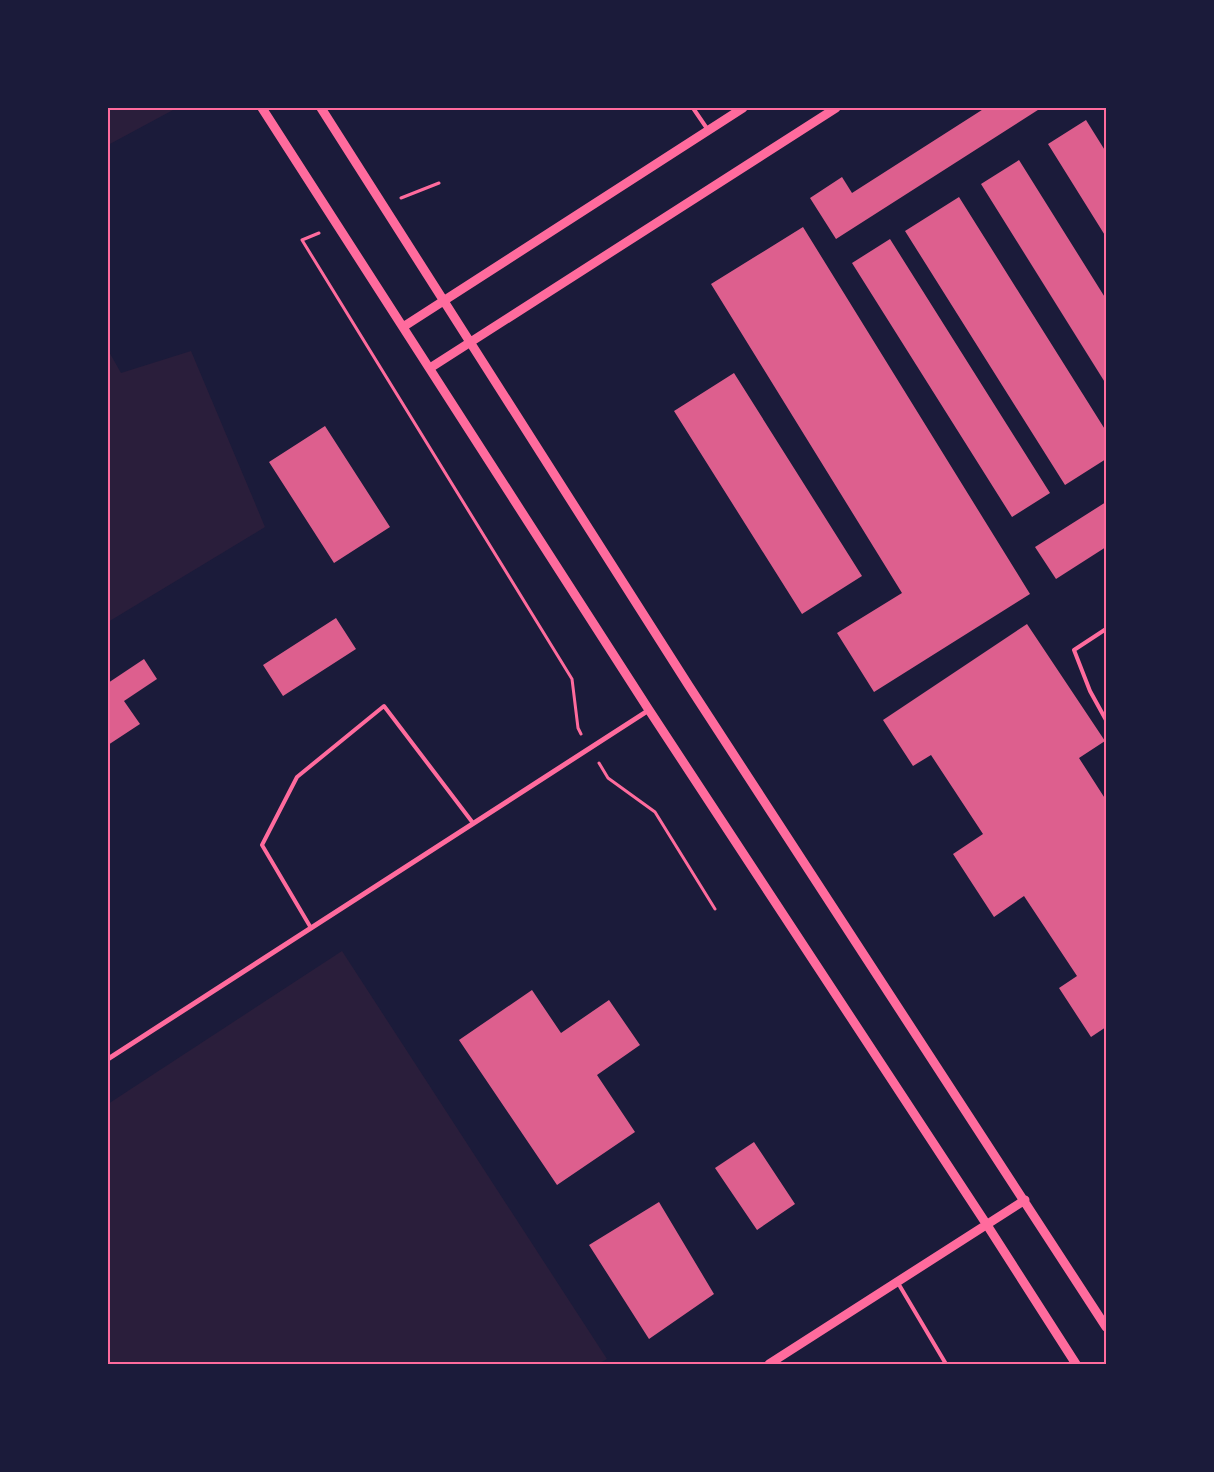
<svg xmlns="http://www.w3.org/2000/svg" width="1214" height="1472" font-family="'PT Sans',sans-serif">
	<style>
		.green { fill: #2a1e3b }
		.building { fill: #dd5f8e }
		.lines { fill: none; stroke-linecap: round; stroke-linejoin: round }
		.path { stroke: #ff6b9d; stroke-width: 3 }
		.service { stroke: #ff6b9d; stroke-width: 4 }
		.minor { stroke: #ff6b9d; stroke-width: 5 }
		.tertiary { stroke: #ff6b9d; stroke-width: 9 }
		.neatline { fill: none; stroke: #ff6b9d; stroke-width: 2 }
	</style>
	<rect width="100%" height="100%" fill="#1b1b3a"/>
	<!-- green -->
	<path class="green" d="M 108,108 L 172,108 L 173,110 L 108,145 Z
		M 108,350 L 121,373 L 191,351 L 265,527 L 108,622 Z
		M 342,951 L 607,1359 L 598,1364 L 108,1364 L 108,1104 Z"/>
	<!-- building -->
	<path class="building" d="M 985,108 L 1041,108 L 836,239 L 810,198 L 842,177 L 852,193 Z
		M 1086,120 L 1106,152 L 1106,237 L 1048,144 Z
		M 1019,160 L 1106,299 L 1106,384 L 981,184 Z
		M 959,197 L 1106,431 L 1106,459 L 1065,485 L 905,231 Z
		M 803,227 L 1030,594 L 874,692 L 837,633 L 902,593 L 711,284 Z
		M 890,239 L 1050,493 L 1012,517 L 852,263 Z
		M 734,373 L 862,576 L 802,614 L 674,411 Z
		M 325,426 L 390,527 L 334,563 L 269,462 Z
		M 1106,502 L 1106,547 L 1056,579 L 1035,547 Z
		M 336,618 L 356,649 L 283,696 L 263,665 Z
		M 1027,624 L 1105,741 L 1079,758 L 1106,800 L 1106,1027 L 1091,1037 L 1059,988 L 1077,976 L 1024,896 L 994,917 L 953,854 L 983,834 L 931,755 L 913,766 L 883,720 Z
		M 144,659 L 157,679 L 124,701 L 140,724 L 108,745 L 108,683 Z
		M 532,990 L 561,1033 L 609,1000 L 640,1045 L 597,1075 L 635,1132 L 557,1185 L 459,1040 Z
		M 754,1142 L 795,1204 L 757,1230 L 715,1168 Z
		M 659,1202 L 714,1294 L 649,1339 L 589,1245 Z"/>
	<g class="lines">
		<!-- path -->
		<path class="path" d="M 401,198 L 439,183
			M 319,233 L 302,240 L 572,679 L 578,728 L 581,734
			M 599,763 L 608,778 L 655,812 L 715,909"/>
		<!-- service -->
		<path class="service" d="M 693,108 L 708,130
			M 1106,629 L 1074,650 L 1090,691 L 1106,720
			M 311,928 L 262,845 L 297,777 L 384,706 L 473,823
			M 898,1283 L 946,1364"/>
		<!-- minor -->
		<path class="minor" d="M 108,1059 L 649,710"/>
		<!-- tertiary -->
		<path class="tertiary" d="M 262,108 L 649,710 L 987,1225 L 1076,1364
			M 321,108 L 689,686 L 1106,1327
			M 403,327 L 743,108
			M 430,368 L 836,108
			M 769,1364 L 1025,1200"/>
	</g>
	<!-- border -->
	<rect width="1214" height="1472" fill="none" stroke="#1b1b3a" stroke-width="218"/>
	<rect x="109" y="109" width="996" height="1254" class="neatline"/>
</svg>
